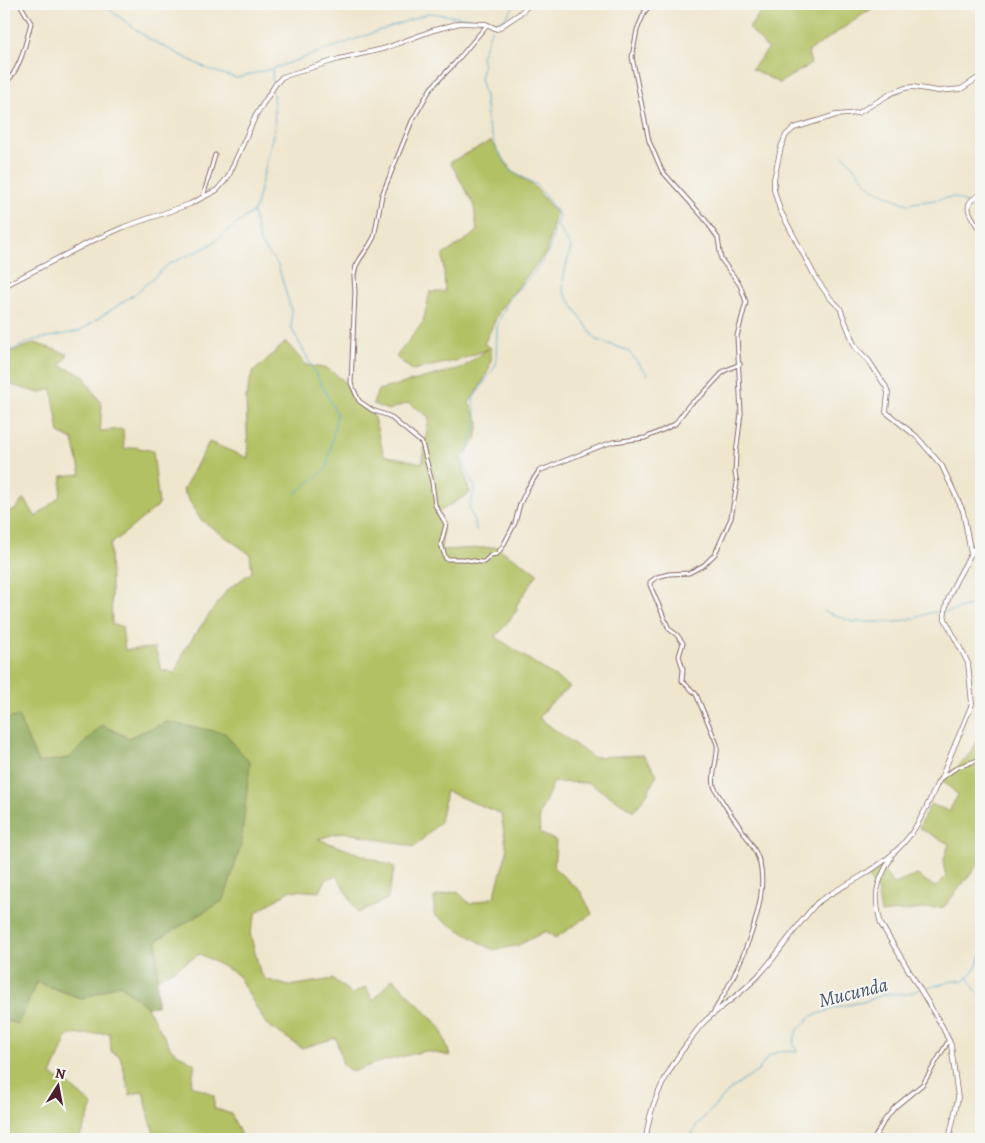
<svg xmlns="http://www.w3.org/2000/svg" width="985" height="1143" font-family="Alegreya,serif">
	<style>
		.green { fill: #b2c163; stroke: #7e7047 }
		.forest { fill: #8da759; stroke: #6c6342 }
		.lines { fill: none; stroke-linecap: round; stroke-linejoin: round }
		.stream { stroke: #4da8cb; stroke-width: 1 }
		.minor-casing { stroke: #846564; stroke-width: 5 }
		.tertiary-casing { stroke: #846564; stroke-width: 5.5 }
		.minor { stroke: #fff; stroke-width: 3 }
		.tertiary { stroke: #fff; stroke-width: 4 }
		.labels { text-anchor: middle; stroke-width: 4; stroke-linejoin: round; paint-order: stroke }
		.water-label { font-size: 20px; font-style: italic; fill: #4b566b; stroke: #f6f6f2 }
	</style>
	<rect width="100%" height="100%" fill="#f6f6f2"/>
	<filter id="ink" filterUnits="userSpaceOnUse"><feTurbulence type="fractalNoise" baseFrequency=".02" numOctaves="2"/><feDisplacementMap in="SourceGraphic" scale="10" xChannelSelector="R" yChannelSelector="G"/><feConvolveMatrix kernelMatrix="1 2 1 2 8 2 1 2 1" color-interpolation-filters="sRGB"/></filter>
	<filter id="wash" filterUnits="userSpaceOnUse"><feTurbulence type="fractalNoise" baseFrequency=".0096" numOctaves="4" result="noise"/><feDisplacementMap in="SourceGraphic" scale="20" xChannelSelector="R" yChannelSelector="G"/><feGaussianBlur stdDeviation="1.12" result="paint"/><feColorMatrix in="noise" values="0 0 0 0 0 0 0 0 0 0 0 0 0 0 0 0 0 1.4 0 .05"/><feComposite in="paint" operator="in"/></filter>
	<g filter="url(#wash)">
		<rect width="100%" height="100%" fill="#efe6ce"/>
		<!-- green -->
		<path class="green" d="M 766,4 L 877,4 L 877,5 L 808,52 L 811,64 L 779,83 L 752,69 L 768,49 L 749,28 Z
			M 491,141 L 513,172 L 534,186 L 556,213 L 546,253 L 501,308 L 484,344 L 490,347 C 496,367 479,387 469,403 L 479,422 L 476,440 L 461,458 L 470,493 L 435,514 L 443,526 L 441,550 L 496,547 L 538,573 L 516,606 L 517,610 L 496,637 L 570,687 L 549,705 L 539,718 L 592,757 L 643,755 L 657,774 L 647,794 L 634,811 L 589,783 L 554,782 L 539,815 L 540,833 L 556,841 L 554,868 L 581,892 L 592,914 L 555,938 L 546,931 L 517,946 L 493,950 L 434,915 L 434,897 L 457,891 L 470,904 L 494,897 L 507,851 L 501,814 L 446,791 L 440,822 L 415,847 L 343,832 L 318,839 L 395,867 L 387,899 L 358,913 L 337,876 L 326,879 L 320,892 L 291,890 L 257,912 L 250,933 L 260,972 L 265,979 L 289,986 L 333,979 L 352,994 L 366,987 L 373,1001 L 393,978 L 441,1028 L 450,1056 L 425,1051 L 376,1063 L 352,1072 L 343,1065 L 336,1038 L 302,1048 L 266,1024 L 237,974 L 200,954 L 157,979 L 157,940 L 224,900 L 167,722 L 128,738 L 102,725 L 69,758 L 38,763 L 18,717 L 4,720 L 4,512 L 15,510 L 24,498 L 36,517 L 60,496 L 62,476 L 81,474 L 73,440 L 59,433 L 52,389 L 39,393 L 4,383 L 4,354 L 35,343 L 68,354 L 61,366 L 83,375 L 102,405 L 100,431 L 123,429 L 124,449 L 135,447 L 153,451 L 159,505 L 110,545 L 112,625 L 122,626 L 125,650 L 155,648 L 161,669 L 175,673 L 186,647 L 227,590 L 252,572 L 250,554 L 200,519 L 183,490 L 209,442 L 248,458 L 246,397 L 252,373 L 286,342 L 306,365 L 328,369 L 343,380 L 355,403 L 373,414 L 384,455 L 422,463 L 429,417 L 408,403 L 388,410 L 373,404 L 378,390 L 462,368 L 488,349 L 460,360 L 412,370 L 396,357 L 423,322 L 430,292 L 445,292 L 443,255 L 477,232 L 474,205 L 450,162 Z
			M 981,732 L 981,861 L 944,907 L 881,913 L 877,890 L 867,876 L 880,867 L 894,884 L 917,875 L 935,887 L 946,877 L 943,862 L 949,844 L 919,828 L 930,804 L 949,811 L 958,795 L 941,779 C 960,768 973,753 981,732 Z
			M 37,982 L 83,999 L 119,984 L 147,1007 L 172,1050 L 195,1064 L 191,1085 L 214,1095 L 214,1108 L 231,1114 L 243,1139 L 155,1139 L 143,1091 L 130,1095 L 120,1056 L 111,1052 L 110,1033 L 68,1035 L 51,1075 L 69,1085 L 93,1106 L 79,1139 L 4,1139 L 4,1020 L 18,1024 Z"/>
		<!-- forest -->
		<path class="forest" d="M 18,716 L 38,763 L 69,758 L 102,725 L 128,738 L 167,722 L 225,733 L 250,763 L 241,845 L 224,900 L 157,940 L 157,1006 L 147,1007 L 119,984 L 83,999 L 37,982 L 18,1024 L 4,1020 L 4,720 Z"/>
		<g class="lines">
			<!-- stream -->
			<path class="stream" d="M 104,4 L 106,7 L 149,39 L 210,70 L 236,78 L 271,69
				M 273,86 L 272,69 L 429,13 L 498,22 L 503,20 L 516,4
				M 843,155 L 873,189 L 907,204 L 954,197 L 981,211
				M 253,212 L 260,243 L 278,265 L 291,310 L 292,329 L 337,414 L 327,468 L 295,494
				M 556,224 L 571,247 L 564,274 L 563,291 L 596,340 L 627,350 L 648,375
				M 4,354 L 30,341 L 80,331 L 136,293 L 169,264 L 207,247 L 255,210 L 275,126 L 273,92
				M 477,531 L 469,508 L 475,488 L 464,463 L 477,420 L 473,399 L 496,365 L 497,326 L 510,297 L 533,274 L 548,253 L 559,215 L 537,185 L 510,170 L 496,147 L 488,125 L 485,97 L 480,78 L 483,67 L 481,57 L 492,28
				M 824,611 L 853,622 L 896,622 L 915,618 L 932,612 L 944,613 L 981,603
				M 969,978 L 974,988 L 981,996
				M 923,989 L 957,980 L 964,982 L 977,966 L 981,954
				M 690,1139 L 696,1126 L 710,1111 L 731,1089 L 758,1071 L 769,1056 L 777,1052 L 797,1051 L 793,1043 L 797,1031 L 810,1017 L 841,1006 L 863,1002 L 885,994 L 908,994 L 919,990"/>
		</g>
	</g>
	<g filter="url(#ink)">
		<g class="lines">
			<defs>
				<path id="minor" d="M 652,4 L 645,11 L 637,30 L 632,57 L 649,141 L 662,171 L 704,218 L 718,238 L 721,259 L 740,285 L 746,302 L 737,336 L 741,413 L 736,454 L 735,473 L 737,483 L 731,518 L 715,554 L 704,565 L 689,573 L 669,574 L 657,577 L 650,582 L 650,585 L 669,629 L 677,635 L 683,643 L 679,656 L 683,669 L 682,681 L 696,694 L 717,744 C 719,756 711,772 714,786 C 715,790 719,795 721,799 C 732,818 747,834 756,853 C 777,894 735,978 713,1013
					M 487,25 L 455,63 L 431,88 L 412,121 L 382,195 L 374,237 L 369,246 L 360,259 L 356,266 L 354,276 L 355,292 L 351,383 L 359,401 L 372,410 L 389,416 L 422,443 L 432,482 L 435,505 L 446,524 L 441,544 L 446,559 L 462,559 L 480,562 L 484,562 L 491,555 L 497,554 L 503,546 L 515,523 L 520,504 L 527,489 L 539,471 L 601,446 L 613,442 L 645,438 L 665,429 L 675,424 L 689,405 L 702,395 L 724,371 L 740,364
					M 4,85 C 21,69 25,45 31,23 L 20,4
					M 203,197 L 215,155
					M 941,778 L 958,767 L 981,759
					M 874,1139 L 884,1121 L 895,1107 L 923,1084 L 949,1040"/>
				<path id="tertiary" d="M 981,195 C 958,203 972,218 981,231
					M 4,286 L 92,241 L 124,227 L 190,204 L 217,190 L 228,177 L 256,115 L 275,85 L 282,77 L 339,59 L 383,49 L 434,30 L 460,23 L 486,24 L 497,29 L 518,15 L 530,4
					M 971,554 L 963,511 L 942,466 L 917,437 L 886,412 L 888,393 L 886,387 L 869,361 L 855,347 L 840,308 L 830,298 L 817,280 L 780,210 L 774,190 L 774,179 L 781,147 L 786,135 L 794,128 L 836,115 L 858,113 L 892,93 L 905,88 L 913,87 L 938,91 L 961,89 L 981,76
					M 891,858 C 876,883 873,895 881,924 L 942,1026 L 951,1045 L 958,1098 L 949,1139
					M 646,1139 C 649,1106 663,1080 681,1052 C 689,1042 695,1031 704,1022 C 721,1006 741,994 757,977 C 779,954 795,927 817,903 C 830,893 845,886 860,877 C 904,851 917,831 937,784 L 941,778 L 972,704 L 968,663 L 945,619 C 941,600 971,555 981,537"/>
			</defs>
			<!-- minor casing -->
			<use href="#minor" class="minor-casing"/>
			<!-- tertiary casing -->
			<use href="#tertiary" class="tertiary-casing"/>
			<!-- minor -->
			<use href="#minor" class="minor"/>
			<!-- tertiary -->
			<use href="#tertiary" class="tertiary"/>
		</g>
	</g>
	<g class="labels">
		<!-- water labels -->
		<g class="water-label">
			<text transform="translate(853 992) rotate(-14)" y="7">Mucunda</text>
		</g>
	</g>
	<!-- margin -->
	<rect width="985" height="1143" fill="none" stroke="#f6f6f2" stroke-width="20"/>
	<!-- north arrow -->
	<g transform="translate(58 1086) rotate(11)" stroke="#f6f6f2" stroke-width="4" paint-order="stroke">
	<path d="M0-4L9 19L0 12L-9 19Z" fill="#4a1f2b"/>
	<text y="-8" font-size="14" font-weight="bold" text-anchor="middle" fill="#4a1f2b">N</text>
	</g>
</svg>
